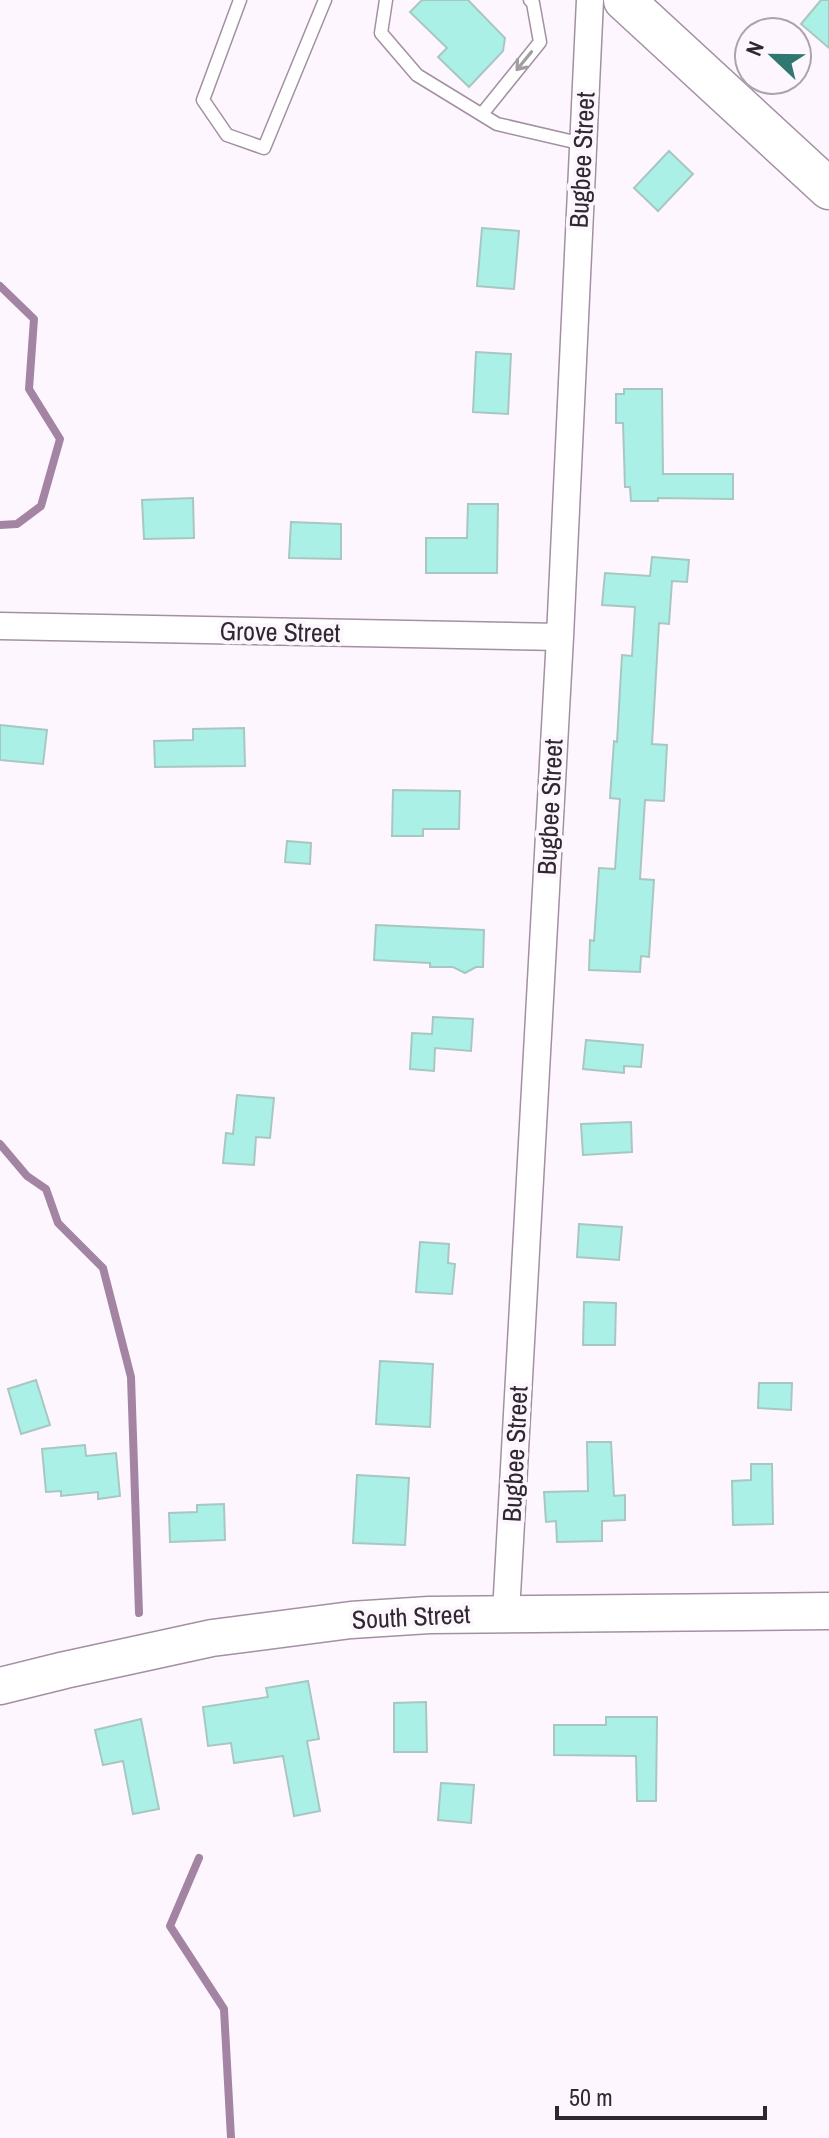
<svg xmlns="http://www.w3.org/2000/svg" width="829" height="2138" font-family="'Archivo Narrow',sans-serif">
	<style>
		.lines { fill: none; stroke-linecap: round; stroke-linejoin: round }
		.stream { stroke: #a385a3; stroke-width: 8 }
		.building { fill: #abf0e6; stroke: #a8c7c2; stroke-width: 2 }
		.service-casing { stroke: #a390a3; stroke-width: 15 }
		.minor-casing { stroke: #a390a3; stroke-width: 29 }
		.secondary-casing { stroke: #a390a3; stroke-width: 39 }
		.primary-casing { stroke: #a390a3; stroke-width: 43 }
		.service { stroke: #fff; stroke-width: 12 }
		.minor { stroke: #fff; stroke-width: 26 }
		.secondary { stroke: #fff; stroke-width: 36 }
		.primary { stroke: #fff; stroke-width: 40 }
		.oneway { stroke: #a19ea1 }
		.labels { text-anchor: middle; stroke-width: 8; stroke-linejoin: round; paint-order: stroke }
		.street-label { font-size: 26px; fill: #2f282f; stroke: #fef6fe }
	</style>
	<rect width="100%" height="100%" fill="#fef6fe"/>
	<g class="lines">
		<!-- stream -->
		<path class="stream" d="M 0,286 L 34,319 L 29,389 L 60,439 L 41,506 L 17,524 L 0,525
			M 0,1144 L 27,1176 L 46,1189 L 58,1223 L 103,1268 L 131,1377 L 139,1613
			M 199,1858 L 170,1926 L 224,2009 L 231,2138"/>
	</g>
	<!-- building -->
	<path class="building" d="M 422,0 L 468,0 L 505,38 L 503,51 L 469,87 L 438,57 L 447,48 L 410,12 Z
		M 821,0 L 829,0 L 829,48 L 801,24 Z
		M 669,151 L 693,174 L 658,211 L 634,188 Z
		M 482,228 L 519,231 L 514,289 L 477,286 Z
		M 476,352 L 511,354 L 508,414 L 473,412 Z
		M 624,389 L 662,389 L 663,474 L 733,474 L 733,499 L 658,498 L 658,501 L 631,501 L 630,487 L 625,487 L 623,423 L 616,423 L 616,394 L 624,394 Z
		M 193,498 L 194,538 L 144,539 L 142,500 Z
		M 468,504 L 498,504 L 497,573 L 426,573 L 426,538 L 467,538 Z
		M 291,522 L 341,524 L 341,559 L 289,558 Z
		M 652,557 L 689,560 L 687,582 L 672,581 L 669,624 L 659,623 L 652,744 L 667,745 L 664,801 L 645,800 L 640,879 L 654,880 L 649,957 L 641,956 L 640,972 L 589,970 L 590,940 L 594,941 L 599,868 L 615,869 L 620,799 L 610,798 L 614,741 L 617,742 L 622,655 L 632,656 L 635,607 L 602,605 L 605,573 L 650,576 Z
		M 0,725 L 47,730 L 43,764 L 0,760 Z
		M 244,728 L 245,766 L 155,767 L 154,741 L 193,740 L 193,729 Z
		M 393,790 L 460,791 L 459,829 L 423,829 L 423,836 L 392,836 Z
		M 287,841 L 311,843 L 310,864 L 285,862 Z
		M 376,925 L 484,930 L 483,967 L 476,967 L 465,973 L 453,967 L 430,967 L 430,963 L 374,960 Z
		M 433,1017 L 473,1019 L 471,1051 L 435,1048 L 434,1071 L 410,1069 L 412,1033 L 432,1034 Z
		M 586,1040 L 643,1045 L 641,1067 L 624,1066 L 624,1073 L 583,1069 Z
		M 237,1095 L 274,1098 L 270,1138 L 256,1137 L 254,1165 L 223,1163 L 226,1133 L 233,1134 Z
		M 631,1122 L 632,1152 L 583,1155 L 581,1124 Z
		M 579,1224 L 622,1227 L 619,1260 L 577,1257 Z
		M 420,1242 L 449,1244 L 448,1263 L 455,1264 L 452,1294 L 416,1292 Z
		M 584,1302 L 616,1303 L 615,1345 L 583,1345 Z
		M 380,1361 L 433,1364 L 430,1427 L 376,1424 Z
		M 36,1380 L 50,1425 L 21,1434 L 8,1389 Z
		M 759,1383 L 792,1383 L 791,1410 L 758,1408 Z
		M 587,1442 L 611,1442 L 614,1496 L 625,1495 L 625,1520 L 602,1521 L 602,1541 L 557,1542 L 556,1521 L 546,1522 L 544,1492 L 588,1491 Z
		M 85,1445 L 86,1456 L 116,1453 L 120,1496 L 98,1499 L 98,1492 L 61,1496 L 61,1491 L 46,1492 L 42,1449 Z
		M 751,1464 L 772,1464 L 773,1524 L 733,1525 L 732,1481 L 751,1480 Z
		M 357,1475 L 409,1478 L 405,1545 L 353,1543 Z
		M 224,1504 L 225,1540 L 170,1542 L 169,1513 L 197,1512 L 197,1505 Z
		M 308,1681 L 319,1739 L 307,1741 L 320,1811 L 294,1816 L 283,1756 L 234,1763 L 231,1743 L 208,1746 L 203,1707 L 268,1697 L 266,1688 Z
		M 426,1702 L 427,1752 L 394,1752 L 394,1703 Z
		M 606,1717 L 657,1717 L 656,1801 L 637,1801 L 636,1756 L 554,1755 L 554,1725 L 606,1725 Z
		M 141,1719 L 159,1809 L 133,1814 L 123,1761 L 103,1765 L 95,1730 Z
		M 441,1783 L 474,1785 L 471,1823 L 438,1820 Z"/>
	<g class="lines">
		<defs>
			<path id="service" d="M 240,0 L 203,100 L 227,135 L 264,148 L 325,0
				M 386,0 L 381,33 L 417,75 L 497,124 L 583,144
				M 482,114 L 540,42 L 533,3 L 530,0"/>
			<path id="minor" d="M 0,626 L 560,637
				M 506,1613 L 560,637 L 590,0"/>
			<path id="secondary" d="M 0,1686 L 65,1670 L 212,1638 L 351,1620 L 429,1615 L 829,1611"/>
			<path id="primary" d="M 624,0 L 829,189"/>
		</defs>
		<!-- service casing -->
		<use href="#service" class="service-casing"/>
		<!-- minor casing -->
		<use href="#minor" class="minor-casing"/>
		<!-- secondary casing -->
		<use href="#secondary" class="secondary-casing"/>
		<!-- primary casing -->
		<use href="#primary" class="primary-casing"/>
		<!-- service -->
		<use href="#service" class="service"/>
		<!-- minor -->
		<use href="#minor" class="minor"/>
		<!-- secondary -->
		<use href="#secondary" class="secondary"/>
		<!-- primary -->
		<use href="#primary" class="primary"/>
	</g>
	<!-- one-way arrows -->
	<defs><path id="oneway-shaft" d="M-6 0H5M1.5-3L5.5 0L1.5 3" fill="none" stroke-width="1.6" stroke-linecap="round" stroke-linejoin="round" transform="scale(2)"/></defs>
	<use class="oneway" href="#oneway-shaft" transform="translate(524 61) rotate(129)"/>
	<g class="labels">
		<!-- street labels -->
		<g class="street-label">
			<text transform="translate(582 160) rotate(-87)" y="9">Bugbee Street</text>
			<text transform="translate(280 632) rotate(1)" y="9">Grove Street</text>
			<text transform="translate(550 807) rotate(-87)" y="9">Bugbee Street</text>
			<text transform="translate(515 1454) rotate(-87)" y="9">Bugbee Street</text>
			<text transform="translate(411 1617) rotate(-3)" y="9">South Street</text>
		</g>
	</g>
	<!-- north arrow -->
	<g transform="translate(773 56) rotate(292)"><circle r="38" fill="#fef6fe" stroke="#aba4ab" stroke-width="2"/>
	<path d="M0-6L14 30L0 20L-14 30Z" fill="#30776f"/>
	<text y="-12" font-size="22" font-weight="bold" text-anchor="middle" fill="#2f282f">N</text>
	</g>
	<!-- scale -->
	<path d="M557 2106v12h208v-12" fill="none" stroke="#2f282f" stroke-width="4"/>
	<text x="569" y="2106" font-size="24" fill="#2f282f" stroke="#fef6fe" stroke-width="6" paint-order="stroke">50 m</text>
</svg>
